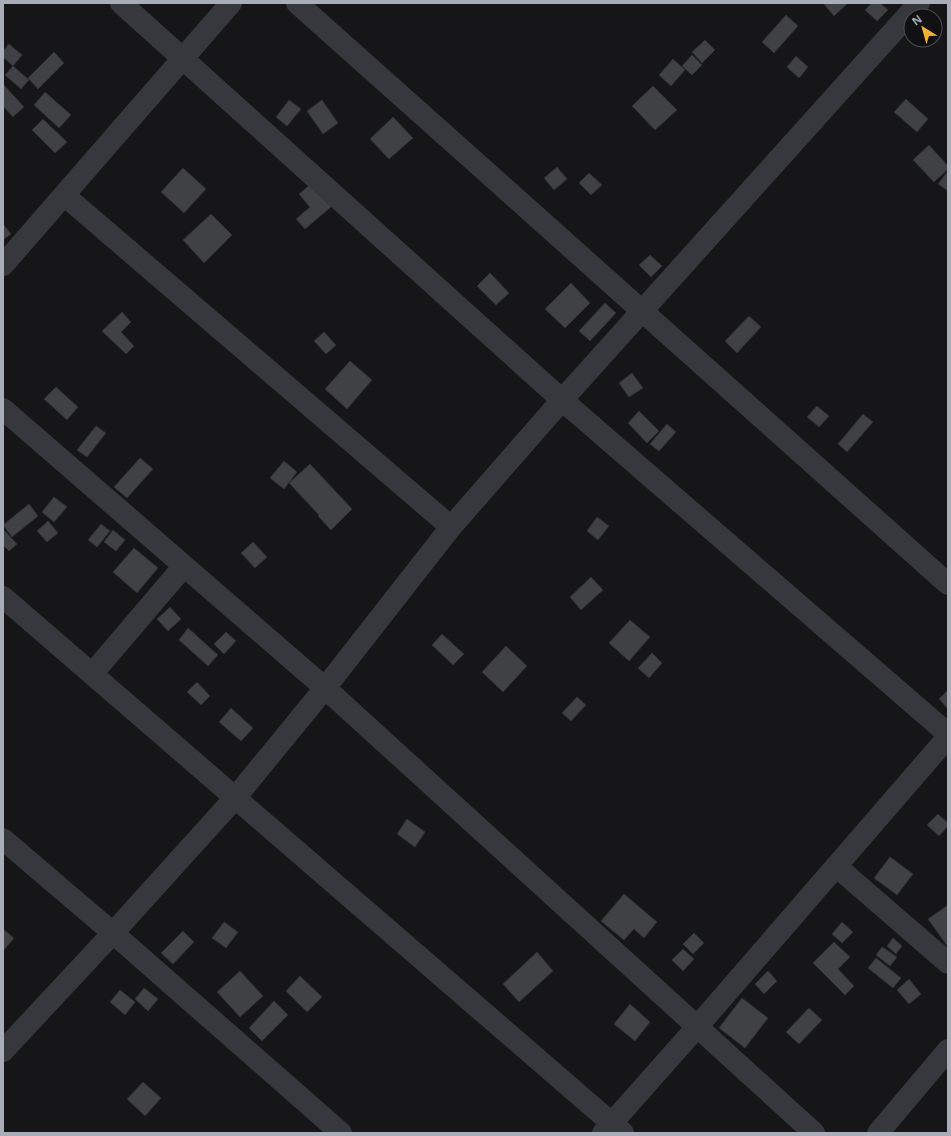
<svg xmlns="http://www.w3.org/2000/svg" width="951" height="1136" font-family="'Open Sans',sans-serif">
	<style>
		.building { fill: #404145; stroke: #303034 }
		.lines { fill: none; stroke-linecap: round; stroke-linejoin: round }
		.minor { stroke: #37383d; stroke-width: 22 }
	</style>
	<rect width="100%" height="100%" fill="#161618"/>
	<!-- building -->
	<path class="building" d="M 823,3 L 848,3 L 834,16 Z
		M 872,3 L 880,3 L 888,10 L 877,21 L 865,10 Z
		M 786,15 L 798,26 L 774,53 L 762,42 Z
		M 705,40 L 715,50 L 702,63 L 692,52 Z
		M 9,44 L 22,55 L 13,66 L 3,57 L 3,51 Z
		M 54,52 L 64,63 L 38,89 L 28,78 Z
		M 692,55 L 702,65 L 692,75 L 682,66 Z
		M 796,56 L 808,67 L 799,78 L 787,67 Z
		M 673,59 L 685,70 L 671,86 L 659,75 Z
		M 13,66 L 29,80 L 21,89 L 5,75 Z
		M 3,84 L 24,107 L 13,117 L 3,106 Z
		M 653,86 L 677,110 L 655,130 L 632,106 Z
		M 45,92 L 71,115 L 59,128 L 34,105 Z
		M 906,99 L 928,119 L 917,132 L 894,112 Z
		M 289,100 L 301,109 L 287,126 L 276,117 Z
		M 322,100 L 338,123 L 323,134 L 307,111 Z
		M 393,117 L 413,138 L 389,159 L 370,139 Z
		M 43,119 L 67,142 L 55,153 L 32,130 Z
		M 929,145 L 948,166 L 948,169 L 934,182 L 913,160 Z
		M 557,167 L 567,179 L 554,190 L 544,178 Z
		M 183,168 L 206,189 L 184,213 L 161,192 Z
		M 948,171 L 948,191 L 938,184 Z
		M 589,173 L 602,185 L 591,195 L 579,183 Z
		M 311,184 L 331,207 L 305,229 L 296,219 L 310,207 L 299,194 Z
		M 211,214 L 232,235 L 204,263 L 183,240 Z
		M 3,224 L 11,234 L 3,240 Z
		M 650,255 L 662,266 L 651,277 L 639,265 Z
		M 490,273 L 509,293 L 496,305 L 477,286 Z
		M 571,283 L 590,303 L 565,328 L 545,309 Z
		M 605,303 L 616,313 L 590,341 L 579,331 Z
		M 122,312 L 131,322 L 121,332 L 134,346 L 126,354 L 102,331 Z
		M 749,316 L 761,327 L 737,353 L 725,341 Z
		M 324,332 L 336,345 L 326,354 L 314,341 Z
		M 350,361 L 372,380 L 347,409 L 325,389 Z
		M 632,373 L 643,388 L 629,397 L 619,383 Z
		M 56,387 L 78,407 L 67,420 L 44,399 Z
		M 817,406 L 829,416 L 819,427 L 807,417 Z
		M 639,411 L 659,431 L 647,443 L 628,423 Z
		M 863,414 L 873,422 L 847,452 L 838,444 Z
		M 667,424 L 676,432 L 659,451 L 650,444 Z
		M 96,426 L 106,433 L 87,457 L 77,450 Z
		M 140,458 L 153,469 L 127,498 L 114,487 Z
		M 284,461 L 297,472 L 284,489 L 270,478 Z
		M 310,464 L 352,509 L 331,530 L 318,516 L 319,515 L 289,483 Z
		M 54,497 L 67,507 L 54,522 L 42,512 Z
		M 29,504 L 38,516 L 12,537 L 3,525 Z
		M 597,517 L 609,526 L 598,540 L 587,531 Z
		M 48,521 L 58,533 L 47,542 L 37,531 Z
		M 101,524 L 110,531 L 97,547 L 88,540 Z
		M 4,530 L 17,544 L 9,551 L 3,545 Z
		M 113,530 L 125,540 L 116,551 L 104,542 Z
		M 253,542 L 267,557 L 255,568 L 241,553 Z
		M 134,548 L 158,568 L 137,593 L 113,572 Z
		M 591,577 L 603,590 L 581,610 L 570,597 Z
		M 170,607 L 181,619 L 168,631 L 157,619 Z
		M 630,620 L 650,637 L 629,661 L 609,643 Z
		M 188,628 L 218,655 L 208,666 L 179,640 Z
		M 226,632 L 236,641 L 224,654 L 214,644 Z
		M 442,634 L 464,654 L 453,665 L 432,645 Z
		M 506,646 L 527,666 L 503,692 L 482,672 Z
		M 652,653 L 662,663 L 649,678 L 638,668 Z
		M 197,682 L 210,696 L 201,705 L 187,692 Z
		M 948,690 L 948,709 L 939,699 Z
		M 577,697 L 586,705 L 571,721 L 562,713 Z
		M 231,708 L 253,728 L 241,741 L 219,722 Z
		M 938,814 L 948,823 L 948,826 L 939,836 L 927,825 Z
		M 407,819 L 425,832 L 415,847 L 397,834 Z
		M 890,857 L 913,874 L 897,895 L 874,878 Z
		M 624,894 L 657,922 L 644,938 L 634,929 L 624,940 L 601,921 Z
		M 948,905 L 948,947 L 928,919 Z
		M 224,922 L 238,932 L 226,948 L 212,938 Z
		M 842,922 L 853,932 L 842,943 L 832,934 Z
		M 3,929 L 14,938 L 3,951 Z
		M 183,931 L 194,942 L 173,964 L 161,953 Z
		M 694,933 L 704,943 L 693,954 L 683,944 Z
		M 893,938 L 902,946 L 896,954 L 887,946 Z
		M 834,942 L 850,957 L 838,969 L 854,986 L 845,995 L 813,963 Z
		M 882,947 L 897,957 L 890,966 L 876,955 Z
		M 683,949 L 694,959 L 683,971 L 672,960 Z
		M 537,952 L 553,971 L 519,1002 L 503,984 Z
		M 876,958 L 901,978 L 893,988 L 868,968 Z
		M 240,971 L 263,996 L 240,1017 L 217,992 Z
		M 768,971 L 777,981 L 764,994 L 755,984 Z
		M 300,976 L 322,997 L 307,1012 L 286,991 Z
		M 909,979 L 921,994 L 909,1004 L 897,990 Z
		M 144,988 L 158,999 L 148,1011 L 135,999 Z
		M 120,990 L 135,1002 L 125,1015 L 110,1002 Z
		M 742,998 L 768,1018 L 745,1048 L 719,1028 Z
		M 274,1001 L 288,1015 L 262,1041 L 249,1028 Z
		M 630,1004 L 650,1022 L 635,1041 L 614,1024 Z
		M 809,1008 L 822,1020 L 799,1044 L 786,1032 Z
		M 143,1082 L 161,1098 L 145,1116 L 127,1099 Z"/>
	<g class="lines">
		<!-- minor -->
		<path class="minor" d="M 121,3 L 562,400 L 948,734
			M 297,3 L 948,584
			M 64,195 L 451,527
			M 3,265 L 231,3
			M 3,409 L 325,688 L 814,1133
			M 3,597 L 623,1133
			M 92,674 L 184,566
			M 3,839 L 113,933 L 341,1133
			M 836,866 L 948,963
			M 3,1051 L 113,933 L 235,798 L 325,688 L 451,527 L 562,400 L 919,3
			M 603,1133 L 697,1027 L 948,737
			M 878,1133 L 948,1050"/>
	</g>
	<!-- border -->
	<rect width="951" height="1136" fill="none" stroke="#a8adb8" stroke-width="8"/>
	<!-- north arrow -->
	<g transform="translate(923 28) rotate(323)"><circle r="19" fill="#111113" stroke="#4d4f55"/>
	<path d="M0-3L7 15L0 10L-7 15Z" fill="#f2b134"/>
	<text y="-6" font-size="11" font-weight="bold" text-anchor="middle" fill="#a8adb8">N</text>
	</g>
</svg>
